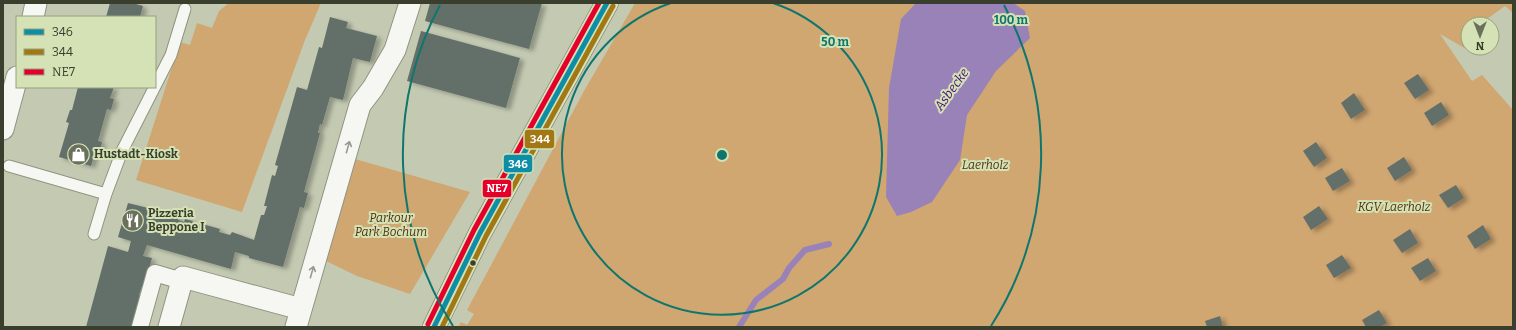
<svg xmlns="http://www.w3.org/2000/svg" width="1516" height="330" font-family="Bitter,serif">
	<style>
		.green { fill: #d0a671 }
		.water { fill: #9982b8 }
		.lines { fill: none; stroke-linecap: round; stroke-linejoin: round }
		.stream { stroke: #9982b8; stroke-width: 6 }
		.building { fill: #646f69; filter: url(#shadow) }
		.service-casing { stroke: #8f9480; stroke-width: 13 }
		.pedestrian-casing { stroke: #8f9480; stroke-width: 18 }
		.minor-casing { stroke: #8f9480; stroke-width: 23 }
		.tertiary-casing { stroke: #8f9480; stroke-width: 24 }
		.service { stroke: #f6f7f3; stroke-width: 11 }
		.pedestrian { stroke: #f6f7f3; stroke-width: 16 }
		.minor { stroke: #f6f7f3; stroke-width: 21 }
		.tertiary { stroke: #f6f7f3; stroke-width: 22 }
		.bus-1-casing { stroke: #d4e2b5; stroke-width: 8 }
		.bus-2-casing { stroke: #d4e2b5; stroke-width: 8 }
		.bus-3-casing { stroke: #d4e2b5; stroke-width: 8 }
		.bus-1 { stroke: #0e8ea6; stroke-width: 5 }
		.bus-2 { stroke: #a27814; stroke-width: 5 }
		.bus-3 { stroke: #e4002b; stroke-width: 5 }
		.oneway { stroke: #989b90 }
		.ring { fill: none; stroke: #0f766e; stroke-width: 2 }
		.bus-dot { fill: #3a3f2d; stroke: #d4e2b5; stroke-width: 1.5 }
		.labels { text-anchor: middle; stroke-width: 4; stroke-linejoin: round; paint-order: stroke }
		.poi-label { font-size: 12px; font-weight: bold; fill: #3a3f2d; stroke: #d4e2b5; text-anchor: start }
		.park-label { font-size: 12px; font-style: italic; fill: #513010; stroke: #d4e2b5 }
		.water-label { font-size: 13px; font-style: italic; fill: #440777; stroke: #d4e2b5 }
		.centre { fill: #0f766e; stroke: #d4e2b5; stroke-width: 2 }
		.ring-label { font-size: 12px; text-anchor: middle; font-weight: bold; fill: #0f766e; stroke: #d4e2b5; stroke-width: 4; stroke-linejoin: round; paint-order: stroke }
		.line-badge { stroke: #d4e2b5; stroke-width: 1.5 }
		.badge-label { font-size: 11px; text-anchor: middle; font-weight: bold; fill: #fff }
	</style>
	<defs>
		<filter id="shadow"><feDropShadow dx="4.5" dy="2.5" stdDeviation="2" flood-color="#0004"/></filter>
	</defs>
	<rect width="100%" height="100%" fill="#c4cab2"/>
	<!-- green -->
	<path class="green" d="M 229,3 L 321,3 L 305,40 L 242,212 L 136,180 L 180,42 L 190,45 L 197,23 L 212,28 L 219,11 Z
		M 635,3 L 1513,3 L 1513,13 L 1505,6 L 1480,24 L 1468,24 L 1468,48 L 1479,48 L 1475,54 L 1440,34 L 1472,81 L 1482,75 L 1513,110 L 1513,327 L 458,327 L 461,322 L 467,325 L 474,314 L 467,310 L 584,91 Z
		M 355,159 L 470,192 L 410,294 L 357,276 L 326,261 Z"/>
	<!-- water -->
	<path class="water" d="M 916,3 L 1013,3 L 1025,11 L 1030,38 L 996,71 L 967,115 L 960,160 L 932,202 L 911,212 L 897,216 L 886,197 L 889,88 L 901,19 Z"/>
	<g class="lines">
		<!-- stream -->
		<path class="stream" d="M 739,327 L 756,300 L 783,279 L 789,268 L 805,250 L 829,244"/>
	</g>
	<!-- building -->
	<path class="building" d="M 110,3 L 136,3 L 136,4 L 143,6 L 140,17 L 106,17 Z
		M 430,3 L 542,3 L 529,49 L 425,21 Z
		M 330,17 L 348,22 L 346,28 L 377,36 L 370,62 L 353,58 L 343,100 L 330,97 L 322,125 L 320,124 L 318,133 L 320,133 L 304,192 L 308,193 L 304,208 L 300,207 L 283,267 L 249,258 L 249,256 L 235,252 L 231,269 L 147,245 L 143,256 L 152,258 L 144,287 L 142,286 L 139,295 L 143,296 L 133,327 L 86,327 L 108,246 L 128,252 L 131,241 L 118,237 L 128,203 L 152,209 L 151,213 L 157,214 L 158,211 L 166,213 L 165,217 L 171,218 L 172,215 L 179,217 L 178,220 L 184,222 L 185,219 L 193,221 L 192,224 L 199,226 L 199,223 L 220,229 L 219,232 L 230,235 L 232,232 L 254,240 L 261,215 L 264,215 L 267,206 L 264,206 L 272,175 L 275,176 L 278,166 L 275,165 L 297,87 L 307,90 L 319,47 L 322,48 Z
		M 421,31 L 520,58 L 506,108 L 407,81 Z
		M 1418,74 L 1429,90 L 1415,99 L 1404,83 Z
		M 78,87 L 114,87 L 110,98 L 114,99 L 111,110 L 107,109 L 98,141 L 102,142 L 99,153 L 95,152 L 91,166 L 59,157 L 69,123 L 66,122 L 70,110 L 72,110 Z
		M 1354,93 L 1365,110 L 1351,119 L 1341,103 Z
		M 1441,102 L 1449,115 L 1432,126 L 1424,113 Z
		M 1316,142 L 1327,158 L 1314,167 L 1303,151 Z
		M 1404,157 L 1412,170 L 1395,181 L 1387,168 Z
		M 1342,168 L 1350,181 L 1333,191 L 1325,178 Z
		M 1456,185 L 1464,198 L 1448,208 L 1439,195 Z
		M 1319,206 L 1328,219 L 1311,230 L 1303,217 Z
		M 1483,225 L 1491,239 L 1475,249 L 1467,236 Z
		M 1410,229 L 1418,243 L 1402,253 L 1393,240 Z
		M 1342,255 L 1351,268 L 1334,278 L 1326,265 Z
		M 1428,258 L 1436,271 L 1420,281 L 1411,268 Z
		M 1379,310 L 1387,323 L 1380,327 L 1366,327 L 1362,320 Z
		M 1220,316 L 1223,327 L 1207,327 L 1205,321 Z"/>
	<g class="lines">
		<defs>
			<path id="service" d="M 9,166 L 106,194 L 122,151 L 171,55 L 185,9
				M 94,234 L 106,194"/>
			<path id="pedestrian" d="M 140,327 L 155,273 L 182,281"/>
			<path id="minor" d="M 33,17 L 36,3
				M 3,129 L 17,77
				M 169,327 L 183,277 L 301,309
				M 296,327 L 360,105 L 373,88 L 395,50 L 410,3"/>
			<path id="tertiary" d="M 434,327 L 480,233 L 607,3"/>
		</defs>
		<!-- service casing -->
		<use href="#service" class="service-casing"/>
		<!-- pedestrian casing -->
		<use href="#pedestrian" class="pedestrian-casing"/>
		<!-- minor casing -->
		<use href="#minor" class="minor-casing"/>
		<!-- tertiary casing -->
		<use href="#tertiary" class="tertiary-casing"/>
		<!-- service -->
		<use href="#service" class="service"/>
		<!-- pedestrian -->
		<use href="#pedestrian" class="pedestrian"/>
		<!-- minor -->
		<use href="#minor" class="minor"/>
		<!-- tertiary -->
		<use href="#tertiary" class="tertiary"/>
		<defs>
			<path id="bus-1" d="M 434,327 L 480,233 L 607,3"/>
			<path id="bus-2" d="M 442,327 L 486,236 L 613,6"/>
			<path id="bus-3" d="M 428,324 L 474,230 L 599,3"/>
		</defs>
		<!-- bus-1 casing -->
		<use href="#bus-1" class="bus-1-casing"/>
		<!-- bus-2 casing -->
		<use href="#bus-2" class="bus-2-casing"/>
		<!-- bus-3 casing -->
		<use href="#bus-3" class="bus-3-casing"/>
		<!-- bus-1 -->
		<use href="#bus-1" class="bus-1"/>
		<!-- bus-2 -->
		<use href="#bus-2" class="bus-2"/>
		<!-- bus-3 -->
		<use href="#bus-3" class="bus-3"/>
	</g>
	<!-- one-way arrows -->
	<defs><path id="oneway-shaft" d="M-6 0H5M1.5-3L5.5 0L1.5 3" fill="none" stroke-width="1.6" stroke-linecap="round" stroke-linejoin="round"/></defs>
	<g class="oneway">
		<use href="#oneway-shaft" transform="translate(348 147) rotate(-74)"/>
		<use href="#oneway-shaft" transform="translate(312 272) rotate(-74)"/>
	</g>
	<!-- distance rings -->
	<g class="ring">
		<path d="M773 3A160 160 0 1 1 671 3"/>
		<path d="M453 326A319 319 0 0 1 440 5M1004 5A319 319 0 0 1 991 326"/>
	</g>
	<!-- icons -->
	<defs>
		<symbol id="shop-disc" viewBox="-11 -11 22 22"><circle r="9.5" fill="#6a705c" stroke="#d4e2b5"/><path d="M-5-2.5h2.3a2.7 3.5 0 0 1 5.4 0H5L5.5 6h-11ZM-1.5-2.5h3a1.5 2.3 0 0 0-3 0Z" fill="#fff"/></symbol>
		<symbol id="restaurant-disc" viewBox="-11 -11 22 22"><circle r="9.5" fill="#6a705c" stroke="#d4e2b5"/><path d="M-5-6h1v4h1v-4h1v4h1v-4h1v5L-1.5 .5V6h-2V.5L-5-1ZM5-6V6H3V1.5H1.5Q1.5-4 5-6Z" fill="#fff"/></symbol>
	</defs>
	<g fill-rule="evenodd">
		<use href="#shop-disc" x="66" y="142" width="25" height="25"/>
		<use href="#restaurant-disc" x="120" y="208" width="25" height="25"/>
	</g>
	<!-- markers -->
	<circle class="bus-dot" cx="473" cy="263" r="3.5"/>
	<g class="labels">
		<!-- poi labels -->
		<g class="poi-label">
			<text x="94" y="158">Hustadt-Kiosk</text>
			<text x="148" y="217">Pizzeria<tspan x="148" dy="14">Beppone I</tspan></text>
		</g>
		<!-- park labels -->
		<g class="park-label">
			<text x="985" y="169">Laerholz</text>
			<text x="1394" y="211">KGV Laerholz</text>
			<text x="391" y="222">Parkour<tspan x="391" dy="14">Park Bochum</tspan></text>
		</g>
		<!-- water labels -->
		<g class="water-label">
			<text transform="translate(951 89) rotate(-54)" y="5">Asbecke</text>
		</g>
	</g>
	<circle cx="722" cy="155" r="6" class="centre"/>
	<g class="ring-label">
		<text x="1011" y="24">100 m</text>
		<text x="835" y="46">50 m</text>
	</g>
	<g class="line-badge">
		<rect x="524" y="129" width="31" height="20" rx="4" fill="#a27814"/>
		<rect x="503" y="154" width="30" height="19" rx="4" fill="#0e8ea6"/>
		<rect x="482" y="179" width="30" height="19" rx="4" fill="#e4002b"/>
	</g>
	<g class="badge-label">
		<text x="540" y="143">344</text>
		<text x="518" y="168">346</text>
		<text x="497" y="192">NE7</text>
	</g>
	<!-- border -->
	<rect width="1516" height="330" fill="none" stroke="#3a3f2d" stroke-width="8"/>
	<!-- legend -->
	<rect x="16" y="16" width="140" height="72" fill="#d4e2b5" stroke="#96a17f"/>
	<rect x="24" y="29" width="20" height="6" fill="#0e8ea6" stroke="#96a17f"/>
	<text x="52" y="36" font-size="12" fill="#3a3f2d">346</text>
	<rect x="24" y="49" width="20" height="6" fill="#a27814" stroke="#96a17f"/>
	<text x="52" y="56" font-size="12" fill="#3a3f2d">344</text>
	<rect x="24" y="69" width="20" height="6" fill="#e4002b" stroke="#96a17f"/>
	<text x="52" y="76" font-size="12" fill="#3a3f2d">NE7</text>
	<!-- north arrow -->
	<g transform="translate(1480 36) rotate(180)"><circle r="19" fill="#d4e2b5" stroke="#96a17f"/>
	<path d="M0-3L7 15L0 10L-7 15Z" fill="#6a705c"/>
	<text y="-6" font-size="11" font-weight="bold" text-anchor="middle" fill="#3a3f2d">N</text>
	</g>
</svg>
